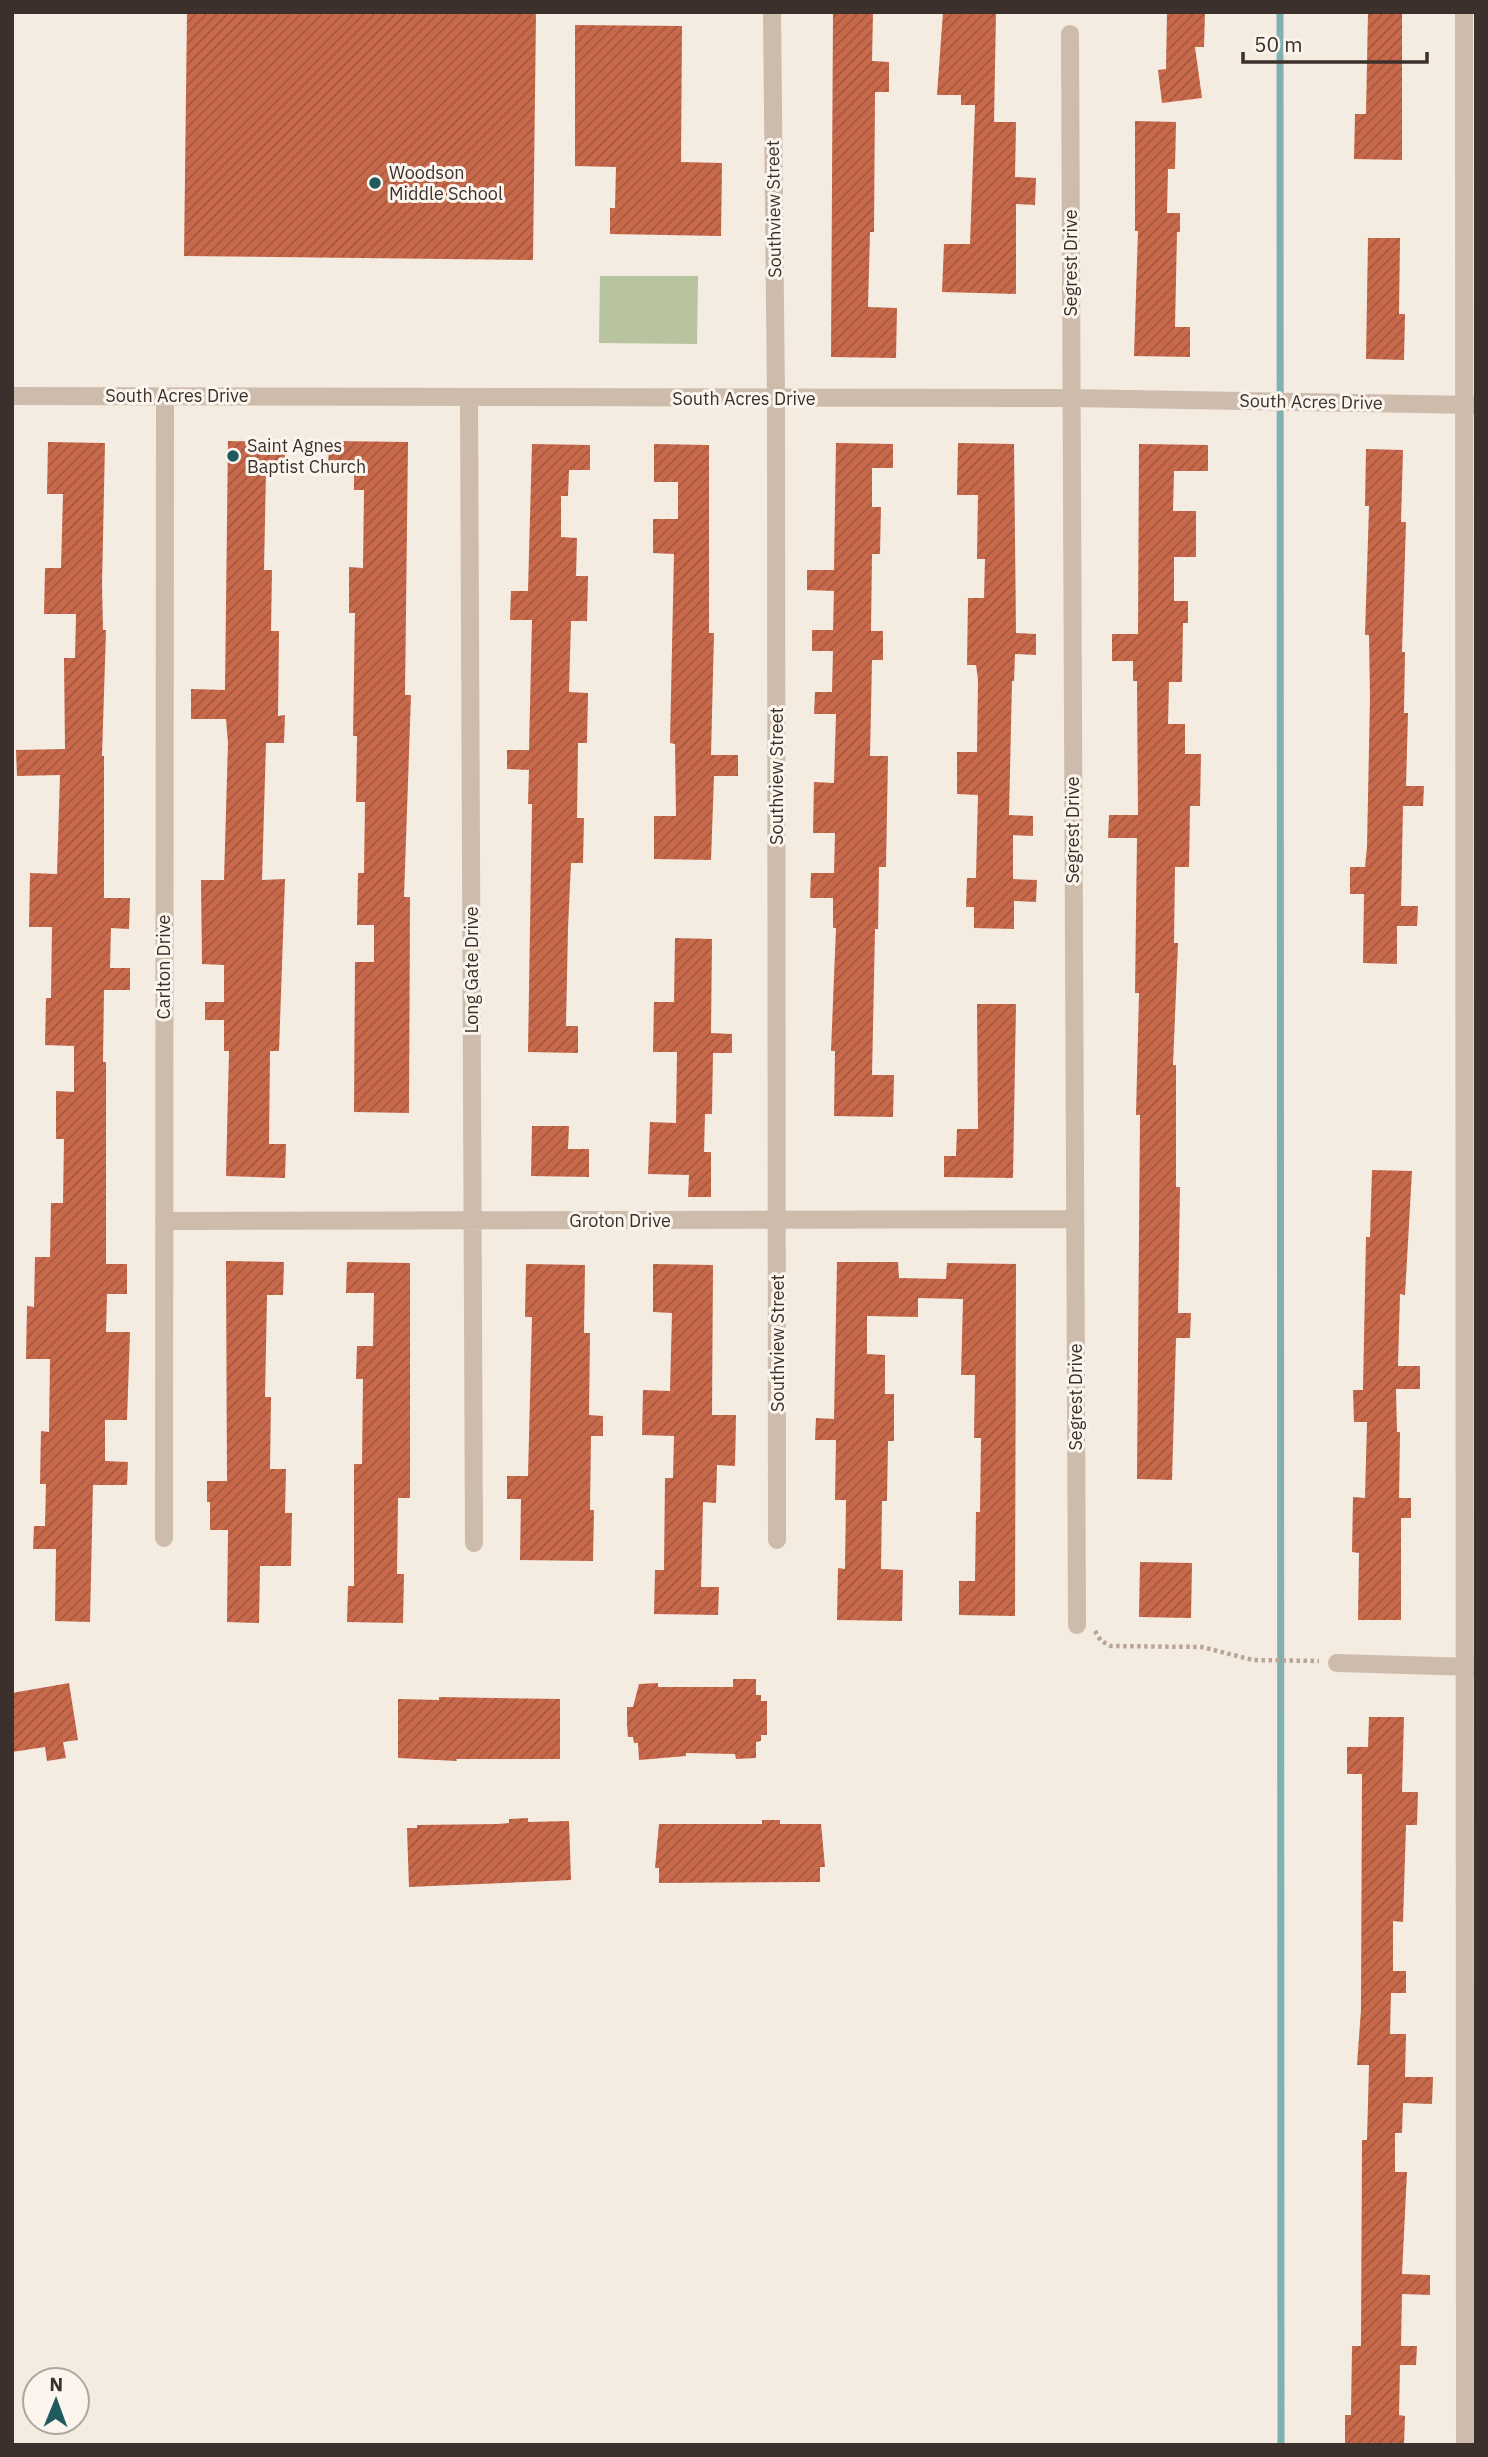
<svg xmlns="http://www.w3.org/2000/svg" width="1488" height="2457" font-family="'IBM Plex Sans',sans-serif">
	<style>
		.green { fill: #b8c4a0 }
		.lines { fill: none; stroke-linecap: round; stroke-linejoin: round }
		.stream { stroke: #7fb0b2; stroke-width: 7 }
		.building { fill: url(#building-hatch) }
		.path { stroke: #b9a596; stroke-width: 4.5; stroke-dasharray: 3.5 3.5; stroke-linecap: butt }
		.minor { stroke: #cdbbac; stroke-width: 18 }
		.poi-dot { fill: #1f5a5e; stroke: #fbf5ee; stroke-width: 2.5 }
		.labels { text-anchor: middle; stroke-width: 6; stroke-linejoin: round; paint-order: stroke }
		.poi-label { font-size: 18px; fill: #3b302b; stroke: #fbf5ee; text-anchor: start }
		.street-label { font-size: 18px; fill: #3b302b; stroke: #fbf5ee }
	</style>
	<defs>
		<pattern id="building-hatch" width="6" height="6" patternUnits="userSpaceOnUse" patternTransform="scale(1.75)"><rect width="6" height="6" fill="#c8694b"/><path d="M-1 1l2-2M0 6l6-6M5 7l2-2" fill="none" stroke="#a4573f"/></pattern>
	</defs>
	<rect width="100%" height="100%" fill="#f4ebe1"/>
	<!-- green -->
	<path class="green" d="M 600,276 L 698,276 L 697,344 L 599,343 Z"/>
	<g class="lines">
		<!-- stream -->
		<path class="stream" d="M 1280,12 L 1281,2445"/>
	</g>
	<!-- building -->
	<path class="building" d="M 187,12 L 536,12 L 533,260 L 184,256 Z
		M 833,12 L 873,12 L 872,61 L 889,62 L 889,92 L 875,92 L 874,232 L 870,232 L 868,307 L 897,308 L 896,358 L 831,357 Z
		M 943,12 L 996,12 L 994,122 L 1016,122 L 1015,177 L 1036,178 L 1035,205 L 1016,204 L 1016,294 L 942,292 L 944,244 L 970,244 L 975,105 L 961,105 L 961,95 L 937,95 Z
		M 1167,12 L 1205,12 L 1204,47 L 1195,47 L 1202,98 L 1162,103 L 1158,70 L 1166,69 Z
		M 1368,12 L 1402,12 L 1402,160 L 1354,159 L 1355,114 L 1366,114 Z
		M 575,25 L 682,26 L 681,162 L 722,163 L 721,236 L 610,234 L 610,208 L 615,208 L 616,167 L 575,166 Z
		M 1135,121 L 1176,122 L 1175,169 L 1168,169 L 1167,213 L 1180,213 L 1180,232 L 1177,232 L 1175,327 L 1190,327 L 1190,357 L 1134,356 L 1138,231 L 1135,231 Z
		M 1368,238 L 1400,238 L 1399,314 L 1405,314 L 1404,360 L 1366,359 Z
		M 228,441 L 285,442 L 285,470 L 266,469 L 264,570 L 272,570 L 271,631 L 279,631 L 278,716 L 285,715 L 284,743 L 266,743 L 262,880 L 285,879 L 279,1051 L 270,1051 L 269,1144 L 286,1144 L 285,1178 L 226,1176 L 229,1051 L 224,1051 L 224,1020 L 205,1020 L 205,1002 L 224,1002 L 224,965 L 202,964 L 201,880 L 224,880 L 228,743 L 226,719 L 191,719 L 191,689 L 225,690 Z
		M 329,441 L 408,442 L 405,695 L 411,695 L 404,897 L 410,897 L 409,1113 L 354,1112 L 355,962 L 374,962 L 374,925 L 357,925 L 358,873 L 364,873 L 365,802 L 356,802 L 357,736 L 353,736 L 355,613 L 349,613 L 349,567 L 363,568 L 364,490 L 354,490 L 354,473 L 328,472 Z
		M 48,442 L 105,443 L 102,585 L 103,630 L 106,630 L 102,756 L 104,756 L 104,898 L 130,898 L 129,929 L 111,928 L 110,968 L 130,968 L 130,990 L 104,990 L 103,1062 L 106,1062 L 106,1264 L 127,1264 L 127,1294 L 107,1294 L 106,1332 L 130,1332 L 127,1420 L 105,1420 L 105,1461 L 128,1462 L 127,1485 L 93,1485 L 90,1622 L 55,1621 L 56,1549 L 33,1549 L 34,1526 L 45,1526 L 46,1484 L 40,1484 L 41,1431 L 49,1432 L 50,1359 L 26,1359 L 27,1306 L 34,1307 L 35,1257 L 50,1257 L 51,1203 L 63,1203 L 64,1139 L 56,1139 L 56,1091 L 74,1092 L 74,1046 L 45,1045 L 46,998 L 51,998 L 52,927 L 29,927 L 30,873 L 57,874 L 60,775 L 17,776 L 16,750 L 65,749 L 64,658 L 75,658 L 76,614 L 44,614 L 45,568 L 61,568 L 63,494 L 47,494 Z
		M 836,443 L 893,444 L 893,468 L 872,468 L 872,507 L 881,507 L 880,554 L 872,554 L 871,631 L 883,631 L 883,660 L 872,660 L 870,756 L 888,756 L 886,867 L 879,867 L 878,929 L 875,929 L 872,1075 L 894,1075 L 893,1117 L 834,1116 L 835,1051 L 831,1051 L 836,928 L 833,928 L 833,898 L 810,898 L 811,873 L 834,873 L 835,833 L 813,833 L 814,782 L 834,783 L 836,714 L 814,714 L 815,692 L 832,692 L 833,651 L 812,651 L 812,630 L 833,630 L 834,591 L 807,590 L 807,570 L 834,570 Z
		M 958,443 L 1014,444 L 1016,633 L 1036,634 L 1036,655 L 1015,654 L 1014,681 L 1012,681 L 1009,815 L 1033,816 L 1033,836 L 1013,835 L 1013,879 L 1037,880 L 1036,902 L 1014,901 L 1014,929 L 974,928 L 974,907 L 966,907 L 967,878 L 976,878 L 978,795 L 957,794 L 957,752 L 977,752 L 978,680 L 976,665 L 967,665 L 968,598 L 984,598 L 985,559 L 977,559 L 978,495 L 957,495 Z
		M 532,444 L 590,445 L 590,470 L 569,470 L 568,496 L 561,496 L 561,537 L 577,538 L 576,576 L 588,576 L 587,621 L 571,621 L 569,692 L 588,693 L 587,743 L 578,743 L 577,818 L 584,818 L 583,863 L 571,863 L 568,928 L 566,1026 L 578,1026 L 578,1053 L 528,1052 L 532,804 L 528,804 L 529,770 L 507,769 L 507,750 L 529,750 L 532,620 L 510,620 L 511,591 L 528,591 Z
		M 654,444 L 709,445 L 709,633 L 714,633 L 711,755 L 738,755 L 738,776 L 714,776 L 711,860 L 654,859 L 654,816 L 676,816 L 675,744 L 670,743 L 674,554 L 653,553 L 653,519 L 678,519 L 678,482 L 654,482 Z
		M 1139,444 L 1208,445 L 1208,471 L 1174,471 L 1173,511 L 1196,511 L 1196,557 L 1174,557 L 1174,601 L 1188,601 L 1188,623 L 1183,623 L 1182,682 L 1169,682 L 1168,724 L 1185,724 L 1185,754 L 1201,754 L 1200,806 L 1190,806 L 1189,867 L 1175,867 L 1174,943 L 1178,943 L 1173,1065 L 1176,1065 L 1176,1187 L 1180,1187 L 1178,1313 L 1191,1313 L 1190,1338 L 1176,1338 L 1172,1480 L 1137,1479 L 1140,1115 L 1136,1115 L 1139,993 L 1135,993 L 1137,838 L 1108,838 L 1109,815 L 1138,815 L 1137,681 L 1133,681 L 1133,661 L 1112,661 L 1112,634 L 1138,634 Z
		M 1366,449 L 1403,450 L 1401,522 L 1406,522 L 1402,652 L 1405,652 L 1404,713 L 1408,713 L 1406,786 L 1424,786 L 1423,806 L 1403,806 L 1401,906 L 1418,906 L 1417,926 L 1397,926 L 1397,964 L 1363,963 L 1364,894 L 1350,894 L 1350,867 L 1365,867 L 1367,847 L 1370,697 L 1369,635 L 1365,635 L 1369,506 L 1365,506 Z
		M 675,938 L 712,939 L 711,1033 L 732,1034 L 732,1053 L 713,1053 L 712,1114 L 705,1114 L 704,1152 L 711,1152 L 711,1197 L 688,1197 L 689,1175 L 648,1174 L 650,1122 L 676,1123 L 677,1052 L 653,1052 L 654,1002 L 674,1002 Z
		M 977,1004 L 1016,1004 L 1013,1178 L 944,1177 L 944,1156 L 956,1156 L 957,1129 L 978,1129 Z
		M 532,1126 L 569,1126 L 568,1149 L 589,1149 L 589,1177 L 531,1176 Z
		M 1372,1170 L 1412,1171 L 1405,1295 L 1400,1294 L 1398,1366 L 1420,1366 L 1420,1389 L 1396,1389 L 1397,1432 L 1400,1432 L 1399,1498 L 1411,1498 L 1411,1518 L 1401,1518 L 1401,1620 L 1358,1620 L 1359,1553 L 1352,1552 L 1353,1497 L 1365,1498 L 1367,1422 L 1354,1422 L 1353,1390 L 1363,1390 L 1366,1237 L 1370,1237 Z
		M 226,1261 L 284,1262 L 283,1295 L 267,1295 L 265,1397 L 271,1397 L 270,1469 L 286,1469 L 285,1513 L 292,1513 L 291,1566 L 260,1566 L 259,1623 L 227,1622 L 228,1530 L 210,1530 L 210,1502 L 207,1502 L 207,1481 L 227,1481 Z
		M 347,1262 L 410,1263 L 410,1498 L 398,1498 L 397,1574 L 404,1574 L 403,1623 L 347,1622 L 348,1586 L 354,1586 L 354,1464 L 362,1464 L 363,1379 L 356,1379 L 357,1346 L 373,1346 L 374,1293 L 346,1293 Z
		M 837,1262 L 898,1262 L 899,1278 L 946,1279 L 947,1263 L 1016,1264 L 1015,1616 L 959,1615 L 959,1581 L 975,1581 L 976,1512 L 980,1512 L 981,1438 L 974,1438 L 975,1375 L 961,1375 L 963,1299 L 918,1298 L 918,1317 L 867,1316 L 867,1354 L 885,1355 L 885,1394 L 894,1394 L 894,1441 L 888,1441 L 887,1501 L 882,1501 L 881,1569 L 903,1570 L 902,1621 L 837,1620 L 838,1568 L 845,1569 L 846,1500 L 835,1500 L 836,1440 L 815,1440 L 816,1418 L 834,1419 Z
		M 526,1264 L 585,1265 L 584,1333 L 590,1333 L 589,1415 L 603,1416 L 603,1436 L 591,1436 L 590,1510 L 594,1510 L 593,1561 L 520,1560 L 521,1499 L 507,1499 L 507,1476 L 528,1476 L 532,1317 L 525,1317 Z
		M 653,1264 L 713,1265 L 712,1415 L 736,1415 L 735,1466 L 717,1465 L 716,1503 L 703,1502 L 701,1587 L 719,1587 L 718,1615 L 654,1614 L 655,1570 L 664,1570 L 665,1478 L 673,1478 L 674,1436 L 642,1435 L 643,1390 L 670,1391 L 672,1313 L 653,1312 Z
		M 1140,1562 L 1192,1563 L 1191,1618 L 1139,1617 Z
		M 733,1679 L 756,1679 L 756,1695 L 761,1695 L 761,1701 L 767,1701 L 767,1735 L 761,1735 L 761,1741 L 756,1742 L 756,1758 L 736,1759 L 735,1754 L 686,1753 L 686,1756 L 639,1760 L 638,1743 L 634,1743 L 633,1737 L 628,1737 L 627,1725 L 627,1707 L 633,1707 L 639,1684 L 658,1683 L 658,1687 L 733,1687 Z
		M 69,1683 L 78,1740 L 63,1742 L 66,1758 L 47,1761 L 45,1747 L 12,1752 L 12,1693 Z
		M 439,1697 L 560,1699 L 560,1759 L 456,1759 L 457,1761 L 398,1758 L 398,1699 L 439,1700 Z
		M 1369,1717 L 1404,1717 L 1402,1792 L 1418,1792 L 1417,1825 L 1406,1825 L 1403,1922 L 1393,1921 L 1393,1971 L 1406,1971 L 1406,1993 L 1391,1993 L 1390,2034 L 1406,2034 L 1405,2077 L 1433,2077 L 1432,2104 L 1403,2103 L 1402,2133 L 1395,2133 L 1395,2172 L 1407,2172 L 1402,2274 L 1430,2275 L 1430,2295 L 1402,2294 L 1401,2346 L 1417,2346 L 1416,2365 L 1400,2365 L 1399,2415 L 1405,2416 L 1404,2445 L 1345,2445 L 1345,2415 L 1351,2415 L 1352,2346 L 1361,2346 L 1362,2140 L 1367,2140 L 1369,2065 L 1357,2065 L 1361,2010 L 1362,1774 L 1347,1774 L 1347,1747 L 1368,1747 Z
		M 528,1818 L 528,1822 L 569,1821 L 571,1880 L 409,1887 L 407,1828 L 417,1828 L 417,1825 L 498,1824 L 509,1823 L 509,1819 Z
		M 762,1820 L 780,1820 L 780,1824 L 821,1824 L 825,1867 L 820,1867 L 820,1882 L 659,1883 L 659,1868 L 655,1868 L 659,1824 L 762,1824 Z"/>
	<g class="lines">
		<!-- path -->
		<path class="path" d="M 1095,1631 L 1101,1641 L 1111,1646 L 1202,1647 L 1253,1660 L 1319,1661"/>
		<!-- minor -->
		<path class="minor" d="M 772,12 L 776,399 L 777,1540
			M 1464,12 L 1465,2445
			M 1070,34 L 1077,1625
			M 12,396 L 1071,398 L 1475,405
			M 469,398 L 474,1543
			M 164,1221 L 1075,1219
			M 164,1538 L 165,396
			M 1337,1663 L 1474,1667"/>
	</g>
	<!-- markers -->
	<g class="poi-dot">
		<circle cx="375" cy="183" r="7"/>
		<circle cx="233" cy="456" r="7"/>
	</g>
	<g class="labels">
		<!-- poi labels -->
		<g class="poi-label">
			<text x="389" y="179">Woodson<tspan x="389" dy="21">Middle School</tspan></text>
			<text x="247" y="452">Saint Agnes<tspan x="247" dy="21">Baptist Church</tspan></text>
		</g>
		<!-- street labels -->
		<g class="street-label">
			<text transform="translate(774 209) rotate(-91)" y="6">Southview Street</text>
			<text transform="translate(1071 263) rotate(-90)" y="6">Segrest Drive</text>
			<text x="177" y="402">South Acres Drive</text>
			<text x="744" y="405">South Acres Drive</text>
			<text transform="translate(1311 402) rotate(1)" y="6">South Acres Drive</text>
			<text transform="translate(777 776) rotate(-90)" y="6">Southview Street</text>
			<text transform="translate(1073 830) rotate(-90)" y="6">Segrest Drive</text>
			<text transform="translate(164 967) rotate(-90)" y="6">Carlton Drive</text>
			<text transform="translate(472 970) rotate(-90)" y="6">Long Gate Drive</text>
			<text x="620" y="1227">Groton Drive</text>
			<text transform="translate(778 1343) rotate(-90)" y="6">Southview Street</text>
			<text transform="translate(1076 1397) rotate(-90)" y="6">Segrest Drive</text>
		</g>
	</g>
	<!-- border -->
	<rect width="1488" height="2457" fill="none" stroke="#3b302b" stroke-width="28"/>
	<!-- north arrow -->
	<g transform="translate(56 2401) rotate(1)"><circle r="33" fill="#fbf5ee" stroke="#aea6a0" stroke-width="2"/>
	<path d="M0-5L12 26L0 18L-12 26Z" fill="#1f5a5e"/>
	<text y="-10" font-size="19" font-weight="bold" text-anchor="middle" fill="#3b302b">N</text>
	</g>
	<!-- scale -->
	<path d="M1243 52v10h184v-10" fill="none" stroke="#3b302b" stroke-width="3.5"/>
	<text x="1254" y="52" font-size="21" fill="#3b302b" stroke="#fbf5ee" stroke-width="5" paint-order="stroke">50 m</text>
</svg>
